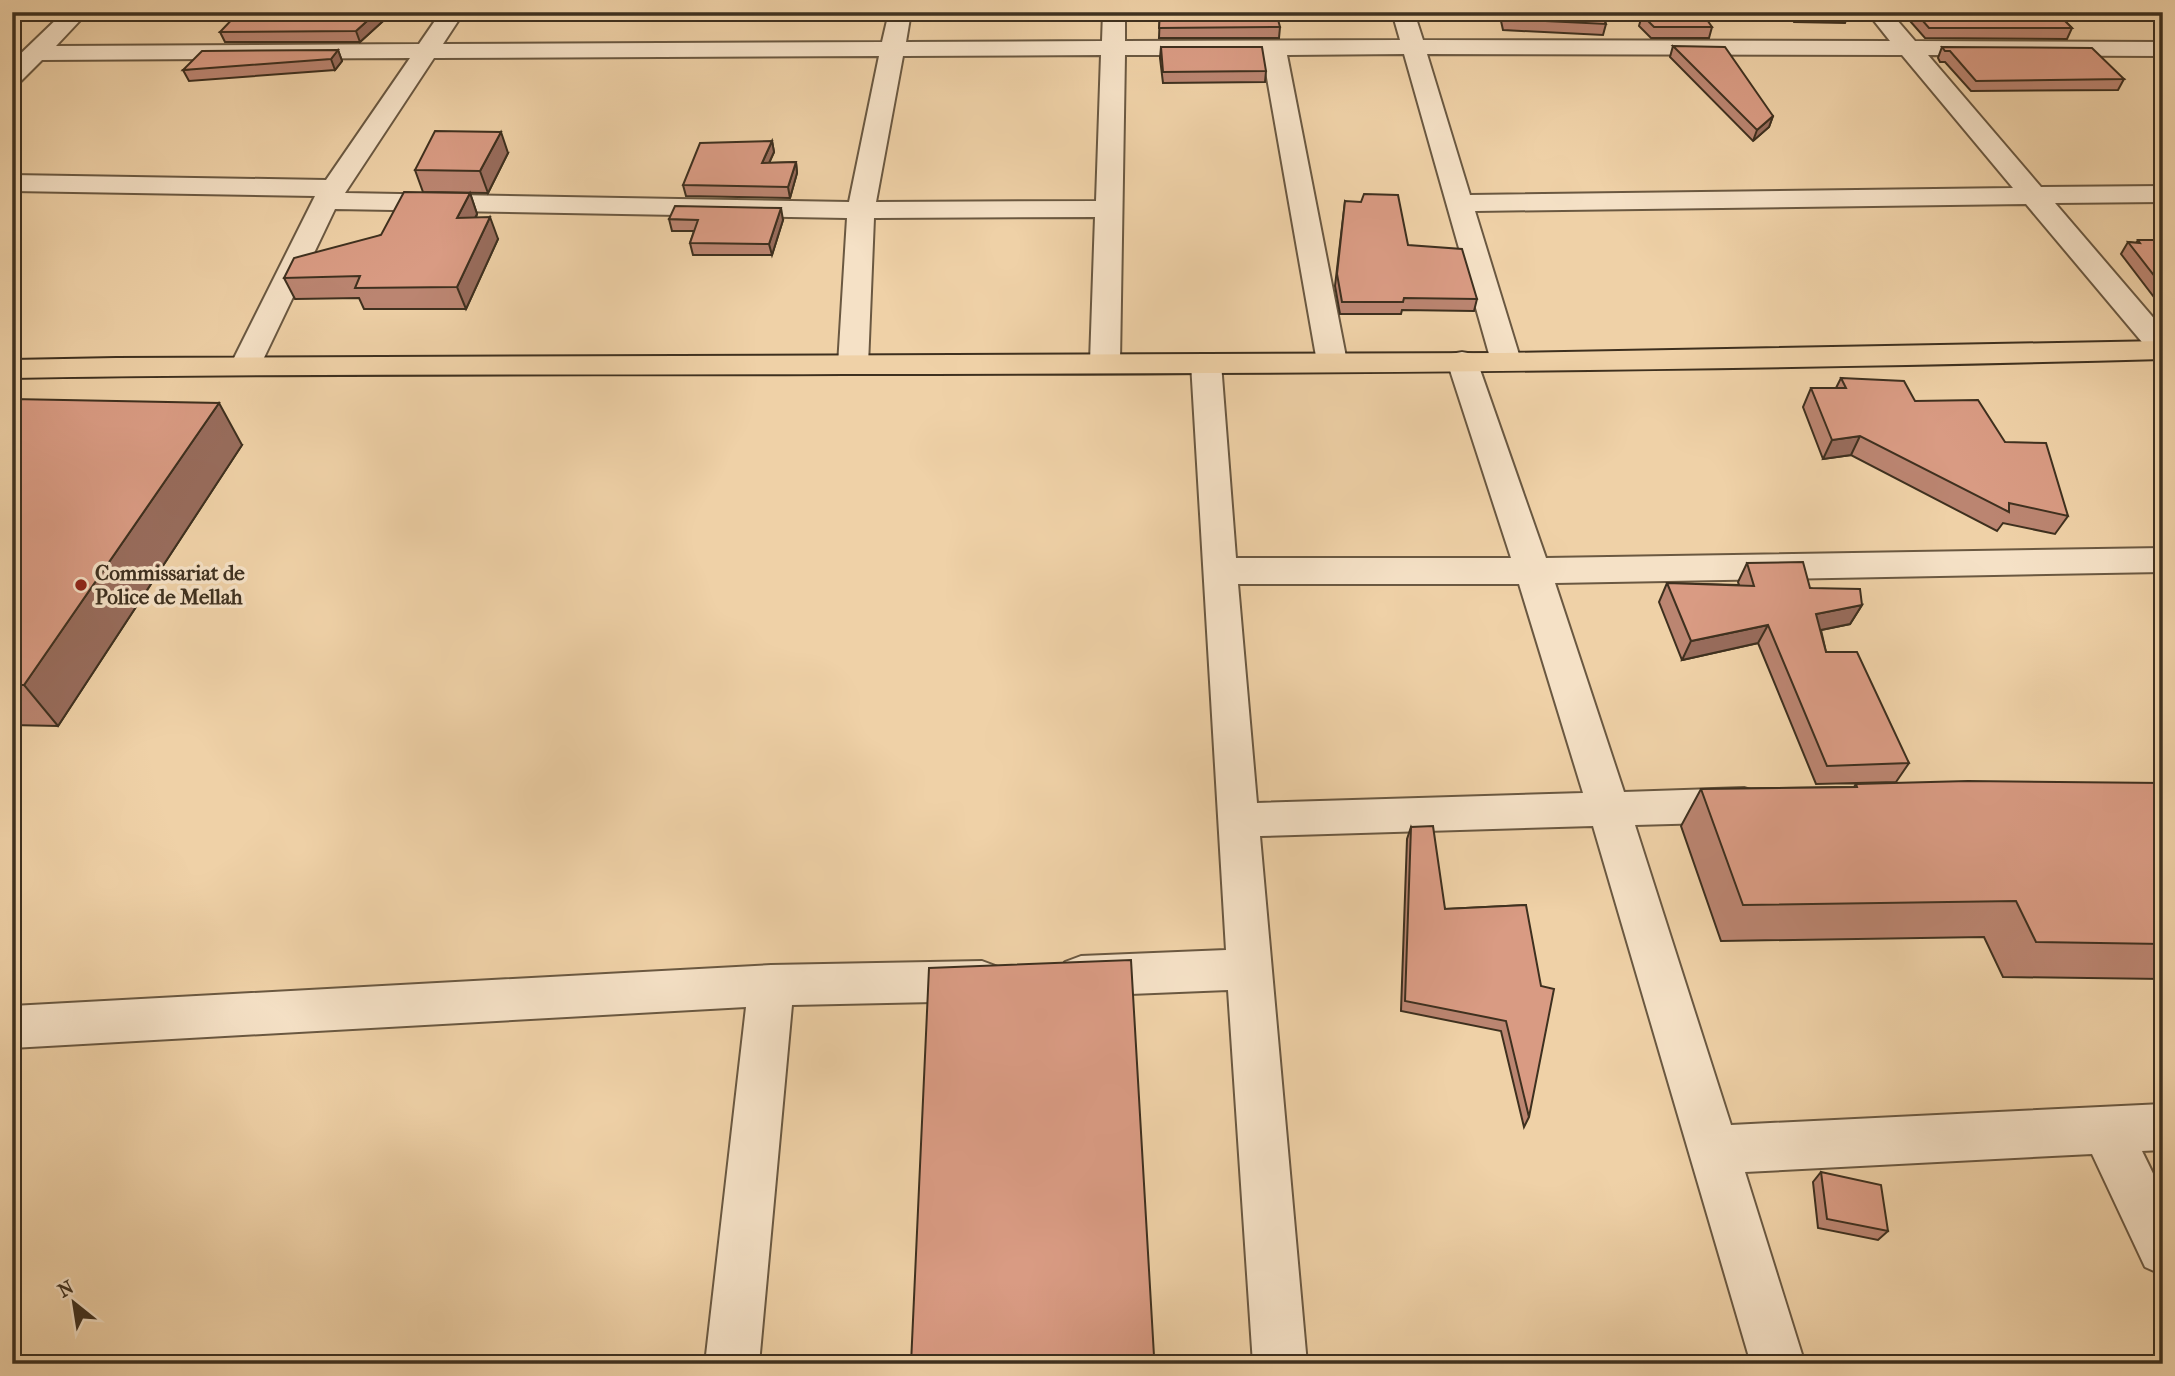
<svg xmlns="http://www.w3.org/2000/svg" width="2175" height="1376" font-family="'IM FELL French Canon',serif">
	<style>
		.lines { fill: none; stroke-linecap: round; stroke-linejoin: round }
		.minor-casing { stroke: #6a5841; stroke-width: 4 }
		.primary-casing { stroke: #3e301f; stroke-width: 4 }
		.minor { fill: #f5e1c6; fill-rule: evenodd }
		.primary { fill: #efd1a7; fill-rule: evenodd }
		.wall { fill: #bb8571; stroke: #3e301f; stroke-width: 2 }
		.shaded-wall { fill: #986c5c; stroke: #3e301f; stroke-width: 2 }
		.building { fill: #d99b83; stroke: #3e301f; stroke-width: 2 }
		.poi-dot { fill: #8f2418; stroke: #f5e1c6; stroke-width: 2.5 }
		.labels { text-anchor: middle; stroke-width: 7; stroke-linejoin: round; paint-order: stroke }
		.poi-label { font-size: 21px; font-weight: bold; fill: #3e301f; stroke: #f5e1c6; text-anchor: start }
	</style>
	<rect width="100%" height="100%" fill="#efd1a7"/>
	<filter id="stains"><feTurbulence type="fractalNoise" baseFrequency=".00286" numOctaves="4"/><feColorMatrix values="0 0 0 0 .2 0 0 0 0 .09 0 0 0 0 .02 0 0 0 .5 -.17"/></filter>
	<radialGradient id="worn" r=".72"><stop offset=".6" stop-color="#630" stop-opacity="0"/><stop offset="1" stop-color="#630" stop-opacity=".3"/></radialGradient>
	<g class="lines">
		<defs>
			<path id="minor" d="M 64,12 L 88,12 L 56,46 L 419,44 L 441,12 L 464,12 L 443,44 L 882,42 L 889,12 L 911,12 L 906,42 L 1102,41 L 1103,12 L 1125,12 L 1125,41 L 1400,40 L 1392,12 L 1414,12 L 1423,40 L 1890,41 L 1867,12 L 1890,12 L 1915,41 L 2163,42 L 2163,56 L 1928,55 L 2041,187 L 2163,186 L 2163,202 L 2055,203 L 2163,329 L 2163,357 L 2152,354 L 2026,204 L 1475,211 L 1521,361 L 1517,368 L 1506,370 L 1495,368 L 1491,361 L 1404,54 L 1287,55 L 1347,362 L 1343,369 L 1332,371 L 1321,369 L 1317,362 L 1263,55 L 1125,55 L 1120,362 L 1116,369 L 1105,371 L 1094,369 L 1090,362 L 1095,217 L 874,218 L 868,365 L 864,372 L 853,374 L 842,372 L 838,365 L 847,218 L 335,209 L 261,364 L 257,371 L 246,373 L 235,371 L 231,364 L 315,196 L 12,191 L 12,175 L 326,180 L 410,58 L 42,60 L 21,81 L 12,83 L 12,62 ZM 1427,54 L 1902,55 L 2013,188 L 1470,195 ZM 1101,55 L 1096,201 L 876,202 L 903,56 ZM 879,56 L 849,202 L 345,193 L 434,58 Z
				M 1462,352 L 1473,354 L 1477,361 L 1546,558 L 2163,548 L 2163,572 L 1555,583 L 1624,792 L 1744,788 L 1759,793 L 1765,805 L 1759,817 L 1744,822 L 1635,825 L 1731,1125 L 2163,1104 L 2163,1150 L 2142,1151 L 2163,1194 L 2163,1275 L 2145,1267 L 2092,1154 L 1745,1172 L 1805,1364 L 1751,1364 L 1593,826 L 1260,836 L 1307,1364 L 1253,1364 L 1228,990 L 1081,996 L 1065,990 L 1058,976 L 1065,962 L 1081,956 L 1226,950 L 1191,363 L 1195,356 L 1206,354 L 1217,356 L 1221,363 L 1236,558 L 1511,558 L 1447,361 L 1451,354 ZM 1238,584 L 1519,584 L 1583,793 L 1257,803 Z
				M 982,961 L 998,967 L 1005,981 L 998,995 L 982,1001 L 792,1005 L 759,1364 L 705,1364 L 746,1007 L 12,1048 L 12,1006 L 771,965 Z"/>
			<path id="primary" d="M 2163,341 L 2163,359 C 1723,371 1284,374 844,374 C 567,375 290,373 12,378 L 12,360 L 116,358 L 1504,353 Z"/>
		</defs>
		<!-- minor casing -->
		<use href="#minor" class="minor-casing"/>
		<!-- primary casing -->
		<use href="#primary" class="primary-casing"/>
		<!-- minor -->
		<use href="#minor" class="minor"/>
		<!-- primary -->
		<use href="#primary" class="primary"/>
	</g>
	<!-- wall -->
	<path class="wall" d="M 393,12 L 360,42 L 225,42 L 220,32 Z
		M 1160,12 L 1280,27 L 1279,38 L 1159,38 Z
		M 1499,12 L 1601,12 L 1606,24 L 1603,35 L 1503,30 Z
		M 1788,12 L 1849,12 L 1845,23 L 1794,22 Z
		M 1902,12 L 2056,12 L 2072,28 L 2067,39 L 1925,38 Z
		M 1642,15 L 1712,27 L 1709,38 L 1651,38 L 1639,26 Z
		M 1673,46 L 1773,116 L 1769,127 L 1753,141 L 1670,57 Z
		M 1161,47 L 1266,71 L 1265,82 L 1163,83 L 1160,58 Z
		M 1942,47 L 2124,79 L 2118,90 L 1971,91 L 1945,62 L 1940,62 L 1938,58 Z
		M 338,50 L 342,61 L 335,70 L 189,81 L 183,70 Z
		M 772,141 L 774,152 L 769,163 L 796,162 L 797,173 L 790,198 L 686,196 L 683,185 Z
		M 508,153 L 488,193 L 423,192 L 415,170 Z
		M 470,193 L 477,214 L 476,218 L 498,239 L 466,309 L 364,309 L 359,298 L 295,299 L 284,278 L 381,235 Z
		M 1345,201 L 1408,245 L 1477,299 L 1474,311 L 1402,310 L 1401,314 L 1340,314 L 1335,286 Z
		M 669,219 L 783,220 L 772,255 L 693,255 L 690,243 L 694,231 L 672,231 Z
		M 2138,240 L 2163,240 L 2163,305 L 2160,305 L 2121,254 L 2128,242 L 2136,243 Z
		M 1841,378 L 1915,401 L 2005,442 L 2068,516 L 2055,534 L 2003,523 L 1997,531 L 1851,455 L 1823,459 L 1803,407 L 1811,388 L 1836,388 Z
		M 12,399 L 242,445 L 58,726 L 12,725 Z
		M 1747,563 L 1810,588 L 1862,605 L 1850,624 L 1821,630 L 1826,652 L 1909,763 L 1896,782 L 1816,784 L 1758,643 L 1682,660 L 1659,602 L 1667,583 L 1739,585 L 1738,582 Z
		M 2163,783 L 2163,979 L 2003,977 L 1984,937 L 1721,941 L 1681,826 L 1701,789 L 1854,787 L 1856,784 Z
		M 1411,827 L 1445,909 L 1526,905 L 1529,1117 L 1524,1127 L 1501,1031 L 1401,1011 L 1407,839 Z
		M 1821,1172 L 1888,1231 L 1878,1240 L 1818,1228 L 1813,1182 Z
		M 1154,1356 L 1154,1364 L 911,1364 Z"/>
	<!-- shaded-wall -->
	<path class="shaded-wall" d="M 377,12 L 393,12 L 360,42 L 356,31 Z
		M 338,50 L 342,61 L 335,70 L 331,59 Z
		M 1773,116 L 1769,127 L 1753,141 L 1757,130 Z
		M 501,132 L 508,153 L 488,193 L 480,171 Z
		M 772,141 L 774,152 L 764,174 L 762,163 Z
		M 796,162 L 797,173 L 790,198 L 788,187 Z
		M 470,193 L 477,214 L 464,240 L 457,218 Z
		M 781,208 L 783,220 L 772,255 L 769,244 Z
		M 490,217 L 498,239 L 466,309 L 457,287 Z
		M 219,403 L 242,445 L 58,726 L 24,685 Z
		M 1860,436 L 1851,455 L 1823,459 L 1832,440 Z
		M 1862,605 L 1850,624 L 1806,633 L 1816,614 Z
		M 1768,625 L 1758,643 L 1682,660 L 1691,641 Z"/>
	<!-- building -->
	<path class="building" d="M 239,12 L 377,12 L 356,31 L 220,32 Z
		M 1160,12 L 1276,12 L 1280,27 L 1159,28 Z
		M 1504,12 L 1601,12 L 1606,24 L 1506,19 Z
		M 1915,12 L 2056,12 L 2072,28 L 1929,28 Z
		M 1703,14 L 1712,27 L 1654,27 L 1642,15 Z
		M 1673,46 L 1725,47 L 1773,116 L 1757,130 Z
		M 1161,47 L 1262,47 L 1266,71 L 1163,72 Z
		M 1942,47 L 2092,48 L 2124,79 L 1976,81 L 1950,51 L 1945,51 Z
		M 338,50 L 331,59 L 183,70 L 202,51 Z
		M 435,131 L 501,132 L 480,171 L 415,170 Z
		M 772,141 L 762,163 L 796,162 L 788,187 L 683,185 L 700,143 Z
		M 404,192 L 470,193 L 457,218 L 490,217 L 457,287 L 355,288 L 360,276 L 284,278 L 294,258 L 381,235 Z
		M 1364,194 L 1398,195 L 1408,245 L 1462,249 L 1477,299 L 1404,298 L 1403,302 L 1342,302 L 1337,274 L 1345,201 L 1361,202 Z
		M 675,206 L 781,208 L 769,244 L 690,243 L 698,220 L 669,219 Z
		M 2138,240 L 2163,240 L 2163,287 L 2128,242 L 2140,243 Z
		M 1841,378 L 1904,381 L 1915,401 L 1978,400 L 2005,442 L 2046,443 L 2068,516 L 2009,503 L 2009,512 L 1860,436 L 1832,440 L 1811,388 L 1846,388 Z
		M 12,399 L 219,403 L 24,685 L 12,685 Z
		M 1803,562 L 1810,588 L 1860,589 L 1862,605 L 1816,614 L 1826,652 L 1857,652 L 1909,763 L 1827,766 L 1768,625 L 1691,641 L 1667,583 L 1754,586 L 1747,563 Z
		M 1968,781 L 2163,783 L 2163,944 L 2036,942 L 2016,901 L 1743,905 L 1701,789 L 1857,787 L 1856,784 Z
		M 1433,826 L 1445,909 L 1526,905 L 1541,986 L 1554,989 L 1529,1117 L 1506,1021 L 1405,1001 L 1411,827 Z
		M 1131,960 L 1154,1356 L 942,1364 L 911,1364 L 929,968 Z
		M 1821,1172 L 1881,1185 L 1888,1231 L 1827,1219 Z"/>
	<!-- markers -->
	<circle class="poi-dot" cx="81" cy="585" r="7"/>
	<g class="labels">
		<!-- poi labels -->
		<g class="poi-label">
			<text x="95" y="580">Commissariat de<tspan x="95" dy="24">Police de Mellah</tspan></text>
		</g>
	</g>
	<!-- margin -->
	<rect width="2175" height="1376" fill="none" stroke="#efd1a7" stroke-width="42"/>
	<rect x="14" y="14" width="2147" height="1348" fill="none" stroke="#3e301f" stroke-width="3.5"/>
	<rect x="21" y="21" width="2133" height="1334" fill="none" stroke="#3e301f" stroke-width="2"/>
	<!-- north arrow -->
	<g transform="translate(74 1303) rotate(330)" stroke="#f5e1c6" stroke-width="5" paint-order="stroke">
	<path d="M0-5L12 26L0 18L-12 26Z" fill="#3e301f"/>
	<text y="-10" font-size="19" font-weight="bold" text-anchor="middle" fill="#3e301f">N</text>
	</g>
	<rect width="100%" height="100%" filter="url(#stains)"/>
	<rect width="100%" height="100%" fill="url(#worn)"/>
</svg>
